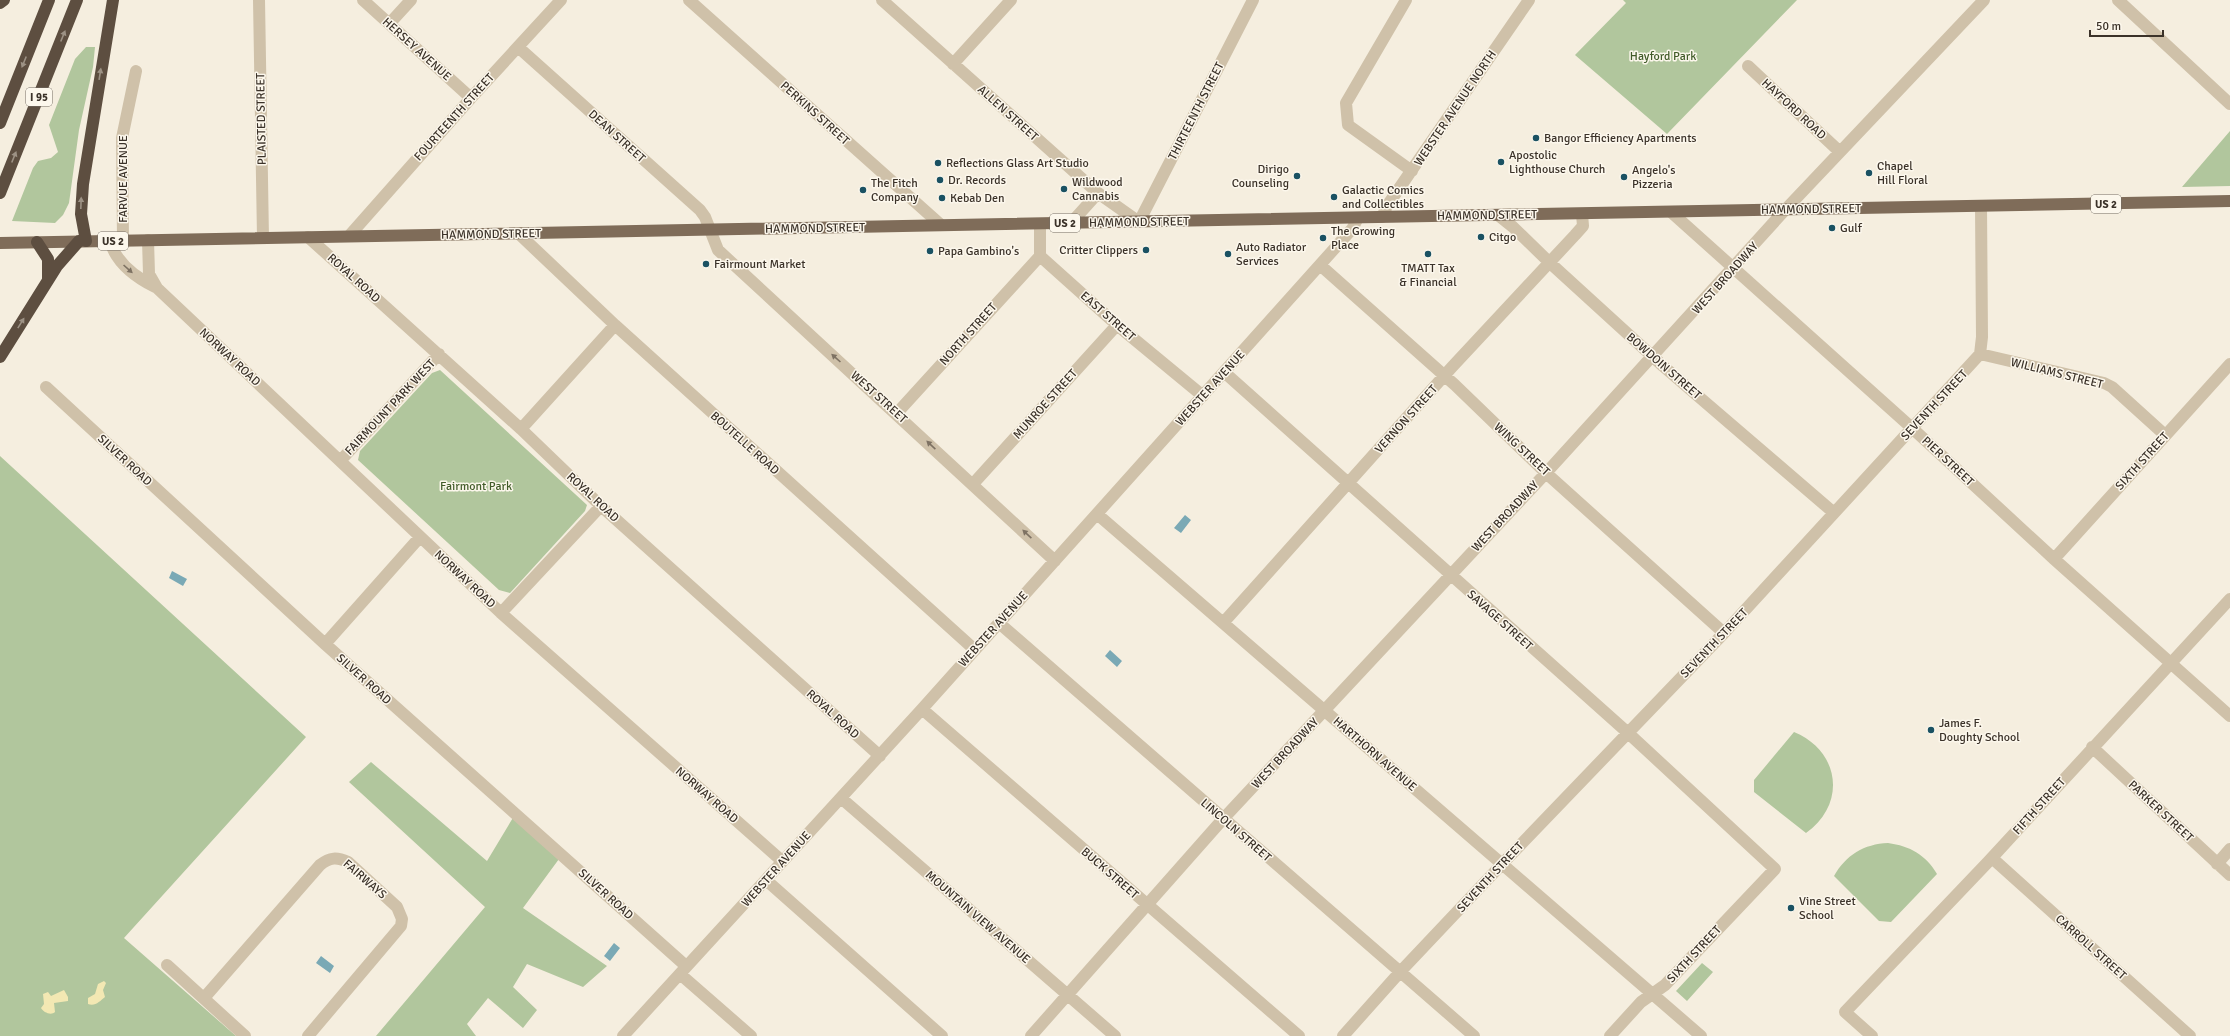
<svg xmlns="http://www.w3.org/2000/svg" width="2230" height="1036" font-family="Signika,sans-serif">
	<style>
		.green { fill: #b1c69d }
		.sand { fill: #f3e8b3 }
		.water { fill: #7aa9b5 }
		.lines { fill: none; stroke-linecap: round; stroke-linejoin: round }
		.minor { stroke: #cfc1a9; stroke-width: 12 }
		.major { stroke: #7f6c59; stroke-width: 12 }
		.highway { stroke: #5d4e40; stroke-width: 12 }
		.oneway { fill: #9d9285 }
		.oneway2 { fill: #7e7263 }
		.poi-dot { fill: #1a5162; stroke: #fcf7ec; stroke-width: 1.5 }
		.labels { text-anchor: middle; stroke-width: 3; stroke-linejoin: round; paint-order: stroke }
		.shield { fill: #fcf7ec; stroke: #756d64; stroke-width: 1 }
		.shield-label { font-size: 11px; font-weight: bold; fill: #3b3229 }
		.street-label { font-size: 12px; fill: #3b3229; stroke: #fcf7ec }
		.park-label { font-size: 12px; fill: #425c2a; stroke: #fcf7ec }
		.poi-label { font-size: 12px; fill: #3b3229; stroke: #fcf7ec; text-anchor: start }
	</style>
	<rect width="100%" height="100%" fill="#f5eedf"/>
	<!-- green -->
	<path class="green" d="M 1623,0 L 1797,0 L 1667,134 L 1575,55 L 1626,3 Z
		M 86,47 L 95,47 L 93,67 L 79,130 L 69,203 L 63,215 L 55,223 L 12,221 L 33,168 L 38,161 L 51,158 L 58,152 L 49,125 L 75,59 Z
		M 2230,131 L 2230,186 L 2182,187 Z
		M 440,370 L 587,505 L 585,511 L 510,593 L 499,590 L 358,460 L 360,451 L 432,373 Z
		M 0,456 L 306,737 L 124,938 L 236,1036 L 0,1036 Z
		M 1794,732 C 1840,751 1847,804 1806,833 L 1754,792 L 1754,780 Z
		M 371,762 L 487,861 L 514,816 L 559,859 L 523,908 L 607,966 L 583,987 L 527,964 L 513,987 L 537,1010 L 523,1028 L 488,998 L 467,1024 L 476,1036 L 376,1036 L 485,907 L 349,782 Z
		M 1888,843 C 1910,846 1926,855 1937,874 L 1891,922 L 1879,921 L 1834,876 C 1846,855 1864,844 1888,843 Z
		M 1702,963 L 1713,972 L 1687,1001 L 1676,991 Z"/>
	<!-- sand -->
	<path class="sand" d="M 104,981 L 106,983 L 103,990 L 105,997 C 100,1001 95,1007 88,1004 L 88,998 L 95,994 L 98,984 Z
		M 64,990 L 68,997 L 68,1001 L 54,1003 L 55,1012 C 51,1016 43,1012 41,1008 L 44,1004 L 43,994 L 48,992 L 51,996 Z"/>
	<!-- water -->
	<path class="water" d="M 1185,515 L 1191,520 L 1181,533 L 1174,528 Z
		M 172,571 L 187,579 L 183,586 L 169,578 Z
		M 1110,650 L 1122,661 L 1117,667 L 1105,656 Z
		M 614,943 L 620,948 L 610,961 L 604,956 Z
		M 321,956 L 334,966 L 330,973 L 316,963 Z"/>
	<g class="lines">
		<!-- minor -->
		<path class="minor" d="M 259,0 L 263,238
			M 363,0 L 471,98
			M 689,0 L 941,225
			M 882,0 L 1098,193 L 1139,222 L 1253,0
			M 1406,0 L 1346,103 L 1348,125 L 1412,171
			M 2118,0 L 2230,104
			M 390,23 L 411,0
			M 518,47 L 700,210 L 705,217 L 718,250 L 1055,561
			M 953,64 L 1011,0
			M 1748,66 L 1840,152
			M 1671,212 L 1912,428 L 2054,559 L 2230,716
			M 1498,215 L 1513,227 L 1549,262 L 1663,366 L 1833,512
			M 1382,217 L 1387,206 L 1529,0
			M 1071,223 L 1098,193
			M 1040,224 L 1040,256 L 1117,325 L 1203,396
			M 518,233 L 615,325 L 975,650
			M 349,236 L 471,98 L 561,0
			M 308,237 L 521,429 L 601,506 L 880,756
			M 123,240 L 122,138 L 136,71
			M 148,240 L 149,274 L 157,288 L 501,613 L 782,861
			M 110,241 C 116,263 135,277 155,287
			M 1320,265 L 1455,385 L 1546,473 L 1724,633
			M 1980,354 L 2104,383 L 2112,387 L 2165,435
			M 1224,372 L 1627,732 L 1775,869 L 1665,985 L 1641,1002 L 1610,1036
			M 46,387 L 325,644 L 686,966
			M 897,413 L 1040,256
			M 521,429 L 615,325
			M 341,460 L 439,354
			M 973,484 L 1117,325
			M 1097,514 L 1701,1036
			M 2054,559 L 2230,364
			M 501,613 L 601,506
			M 999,623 L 1474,1036
			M 1223,623 L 1452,367 L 1575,235 L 1583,226 L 1582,214
			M 325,644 L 420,537
			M 922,709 L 1299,1036
			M 2092,747 L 2230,875
			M 841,798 L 1115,1036
			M 1992,858 L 2190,1036
			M 2217,864 L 2230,849
			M 766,880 L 942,1036
			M 167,965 L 245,1036
			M 680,974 L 751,1036
			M 204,998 L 320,865 C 330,857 337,857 348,862 L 397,907 L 402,919 L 401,926 L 308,1036
			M 623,1036 L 922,709 L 1352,229 L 1358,218
			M 1031,1036 L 1223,819 L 1546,473 L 1785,210 L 1984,0
			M 1343,1036 L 1400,972 L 1503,863 L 1724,633 L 1980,354 L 1982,337 L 1981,206
			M 1872,1036 L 1845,1012 L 1988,862 L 2230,599"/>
		<!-- major -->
		<path class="major" d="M 0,243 L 2230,201"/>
		<!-- highway -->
		<path class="highway" d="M 0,3 L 4,0
			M 0,123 L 49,0
			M 0,193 L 77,0
			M 86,241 L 81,214 L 83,184 L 113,0
			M 37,242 L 48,259 L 48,278
			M 0,357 L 57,266 L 79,241"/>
	</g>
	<!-- one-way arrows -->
	<defs><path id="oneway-solid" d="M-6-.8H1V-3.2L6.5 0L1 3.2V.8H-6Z"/></defs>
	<g class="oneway">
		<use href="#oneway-solid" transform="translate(63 36) rotate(-68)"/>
		<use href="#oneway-solid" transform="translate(24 62) rotate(112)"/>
		<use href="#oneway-solid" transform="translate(100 74) rotate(-81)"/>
		<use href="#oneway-solid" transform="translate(14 157) rotate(-68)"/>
		<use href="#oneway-solid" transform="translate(81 203) rotate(-88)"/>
		<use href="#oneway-solid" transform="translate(21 323) rotate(-58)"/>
	</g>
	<g class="oneway2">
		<use href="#oneway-solid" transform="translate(128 269) rotate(42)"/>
		<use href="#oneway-solid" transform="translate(836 358) rotate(-138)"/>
		<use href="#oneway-solid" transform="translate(931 445) rotate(-137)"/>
		<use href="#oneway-solid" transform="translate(1027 534) rotate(-137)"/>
	</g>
	<!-- markers -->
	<g class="poi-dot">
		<circle cx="1536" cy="138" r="4"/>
		<circle cx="1501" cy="162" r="4"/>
		<circle cx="938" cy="163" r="4"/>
		<circle cx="1869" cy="173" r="4"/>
		<circle cx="1297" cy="176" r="4"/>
		<circle cx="1624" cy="177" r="4"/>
		<circle cx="940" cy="180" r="4"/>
		<circle cx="1064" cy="189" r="4"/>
		<circle cx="863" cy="190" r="4"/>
		<circle cx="1334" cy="197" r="4"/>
		<circle cx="942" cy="198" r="4"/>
		<circle cx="1832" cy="228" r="4"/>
		<circle cx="1481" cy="237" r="4"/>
		<circle cx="1323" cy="238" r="4"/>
		<circle cx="1146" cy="250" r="4"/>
		<circle cx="930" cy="251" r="4"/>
		<circle cx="1228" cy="254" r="4"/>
		<circle cx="1428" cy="254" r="4"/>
		<circle cx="706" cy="264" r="4"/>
		<circle cx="1931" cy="730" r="4"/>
		<circle cx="1791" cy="908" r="4"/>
	</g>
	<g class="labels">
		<!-- shield labels -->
		<g class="shield">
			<rect x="26" y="88" width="26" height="18" rx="3"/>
			<rect x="2091" y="195" width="30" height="18" rx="3"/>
			<rect x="1050" y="214" width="30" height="18" rx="3"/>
			<rect x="98" y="232" width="30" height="18" rx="3"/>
		</g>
		<g class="shield-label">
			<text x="39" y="101">I 95</text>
			<text x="2106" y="208">US 2</text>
			<text x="1065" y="227">US 2</text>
			<text x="113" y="245">US 2</text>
		</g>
		<!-- street labels -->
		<g class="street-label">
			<text transform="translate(417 49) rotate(42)" y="4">HERSEY AVENUE</text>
			<text transform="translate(1455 108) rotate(-56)" y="4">WEBSTER AVENUE NORTH</text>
			<text transform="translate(1794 109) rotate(43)" y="4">HAYFORD ROAD</text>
			<text transform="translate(1196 111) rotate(-63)" y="4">THIRTEENTH STREET</text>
			<text transform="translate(815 113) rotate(42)" y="4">PERKINS STREET</text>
			<text transform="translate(1008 113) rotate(42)" y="4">ALLEN STREET</text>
			<text transform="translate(454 117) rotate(-48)" y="4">FOURTEENTH STREET</text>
			<text transform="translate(261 119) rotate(-91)" y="4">PLAISTED STREET</text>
			<text transform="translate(617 136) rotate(42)" y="4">DEAN STREET</text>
			<text transform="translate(123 179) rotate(-90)" y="4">FARVUE AVENUE</text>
			<text transform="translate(1811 209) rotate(-1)" y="4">HAMMOND STREET</text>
			<text transform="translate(1487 215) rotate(-1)" y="4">HAMMOND STREET</text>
			<text transform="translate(1139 222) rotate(-1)" y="4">HAMMOND STREET</text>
			<text transform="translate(815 228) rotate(-1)" y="4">HAMMOND STREET</text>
			<text transform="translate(491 234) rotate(-1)" y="4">HAMMOND STREET</text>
			<text transform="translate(354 278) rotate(42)" y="4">ROYAL ROAD</text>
			<text transform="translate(1725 278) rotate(-48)" y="4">WEST BROADWAY</text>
			<text transform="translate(1108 316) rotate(41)" y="4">EAST STREET</text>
			<text transform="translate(968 334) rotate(-48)" y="4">NORTH STREET</text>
			<text transform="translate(230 357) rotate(43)" y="4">NORWAY ROAD</text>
			<text transform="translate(1664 366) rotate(41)" y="4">BOWDOIN STREET</text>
			<text transform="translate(2057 373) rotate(14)" y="4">WILLIAMS STREET</text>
			<text transform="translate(1210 388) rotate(-48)" y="4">WEBSTER AVENUE</text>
			<text transform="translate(879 397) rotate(42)" y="4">WEST STREET</text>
			<text transform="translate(1045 404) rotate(-48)" y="4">MUNROE STREET</text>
			<text transform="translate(1934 405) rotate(-47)" y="4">SEVENTH STREET</text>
			<text transform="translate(390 407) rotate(-47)" y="4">FAIRMOUNT PARK WEST</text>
			<text transform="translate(1406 419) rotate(-48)" y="4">VERNON STREET</text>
			<text transform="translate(745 443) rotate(42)" y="4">BOUTELLE ROAD</text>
			<text transform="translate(1522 449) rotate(43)" y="4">WING STREET</text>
			<text transform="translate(125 460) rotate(43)" y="4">SILVER ROAD</text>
			<text transform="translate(1948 461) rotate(43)" y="4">PIER STREET</text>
			<text transform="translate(2142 461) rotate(-48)" y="4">SIXTH STREET</text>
			<text transform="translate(593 497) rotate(43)" y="4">ROYAL ROAD</text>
			<text transform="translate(1505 516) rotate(-47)" y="4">WEST BROADWAY</text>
			<text transform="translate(465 579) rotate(43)" y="4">NORWAY ROAD</text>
			<text transform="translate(1500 620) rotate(42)" y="4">SAVAGE STREET</text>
			<text transform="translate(993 629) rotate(-48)" y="4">WEBSTER AVENUE</text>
			<text transform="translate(1714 643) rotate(-46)" y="4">SEVENTH STREET</text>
			<text transform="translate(364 679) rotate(42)" y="4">SILVER ROAD</text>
			<text transform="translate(833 714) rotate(42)" y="4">ROYAL ROAD</text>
			<text transform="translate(1285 753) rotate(-47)" y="4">WEST BROADWAY</text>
			<text transform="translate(1375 754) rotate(41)" y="4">HARTHORN AVENUE</text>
			<text transform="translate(707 795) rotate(41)" y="4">NORWAY ROAD</text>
			<text transform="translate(2039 806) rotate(-48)" y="4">FIFTH STREET</text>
			<text transform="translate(2161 811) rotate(43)" y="4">PARKER STREET</text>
			<text transform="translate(1236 830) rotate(41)" y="4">LINCOLN STREET</text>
			<text transform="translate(776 869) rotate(-48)" y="4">WEBSTER AVENUE</text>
			<text transform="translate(1110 873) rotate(41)" y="4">BUCK STREET</text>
			<text transform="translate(1490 877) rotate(-47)" y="4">SEVENTH STREET</text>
			<text transform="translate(365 879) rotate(41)" y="4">FAIRWAYS</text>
			<text transform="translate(606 894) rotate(42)" y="4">SILVER ROAD</text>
			<text transform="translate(978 917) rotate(41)" y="4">MOUNTAIN VIEW AVENUE</text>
			<text transform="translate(2091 947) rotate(42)" y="4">CARROLL STREET</text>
			<text transform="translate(1694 954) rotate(-47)" y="4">SIXTH STREET</text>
		</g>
		<!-- park labels -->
		<g class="park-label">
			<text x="1663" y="60">Hayford Park</text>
			<text x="476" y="490">Fairmont Park</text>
		</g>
		<!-- poi labels -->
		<g class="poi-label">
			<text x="1544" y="142">Bangor Efficiency Apartments</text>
			<text x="1509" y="159">Apostolic<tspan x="1509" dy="14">Lighthouse Church</tspan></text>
			<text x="946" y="167">Reflections Glass Art Studio</text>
			<text x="1877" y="170">Chapel<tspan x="1877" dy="14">Hill Floral</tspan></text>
			<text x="1289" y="173" text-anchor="end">Dirigo<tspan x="1289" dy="14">Counseling</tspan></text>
			<text x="1632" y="174">Angelo's<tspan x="1632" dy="14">Pizzeria</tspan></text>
			<text x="948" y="184">Dr. Records</text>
			<text x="1072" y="186">Wildwood<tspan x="1072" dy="14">Cannabis</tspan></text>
			<text x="871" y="187">The Fitch<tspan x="871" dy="14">Company</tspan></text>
			<text x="1342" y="194">Galactic Comics<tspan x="1342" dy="14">and Collectibles</tspan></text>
			<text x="950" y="202">Kebab Den</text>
			<text x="1840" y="232">Gulf</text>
			<text x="1331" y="235">The Growing<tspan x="1331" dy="14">Place</tspan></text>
			<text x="1489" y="241">Citgo</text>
			<text x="1236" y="251">Auto Radiator<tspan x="1236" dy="14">Services</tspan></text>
			<text x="1138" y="254" text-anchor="end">Critter Clippers</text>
			<text x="938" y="255">Papa Gambino's</text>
			<text x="714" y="268">Fairmount Market</text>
			<text x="1428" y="272" text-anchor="middle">TMATT Tax<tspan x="1428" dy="14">&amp; Financial</tspan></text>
			<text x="1939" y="727">James F.<tspan x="1939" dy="14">Doughty School</tspan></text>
			<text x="1799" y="905">Vine Street<tspan x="1799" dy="14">School</tspan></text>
		</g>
	</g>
	<!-- scale -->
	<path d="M2090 30v6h73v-6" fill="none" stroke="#3b3229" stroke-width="2"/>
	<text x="2096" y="30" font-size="12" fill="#3b3229" stroke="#fcf7ec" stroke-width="3" paint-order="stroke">50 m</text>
</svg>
